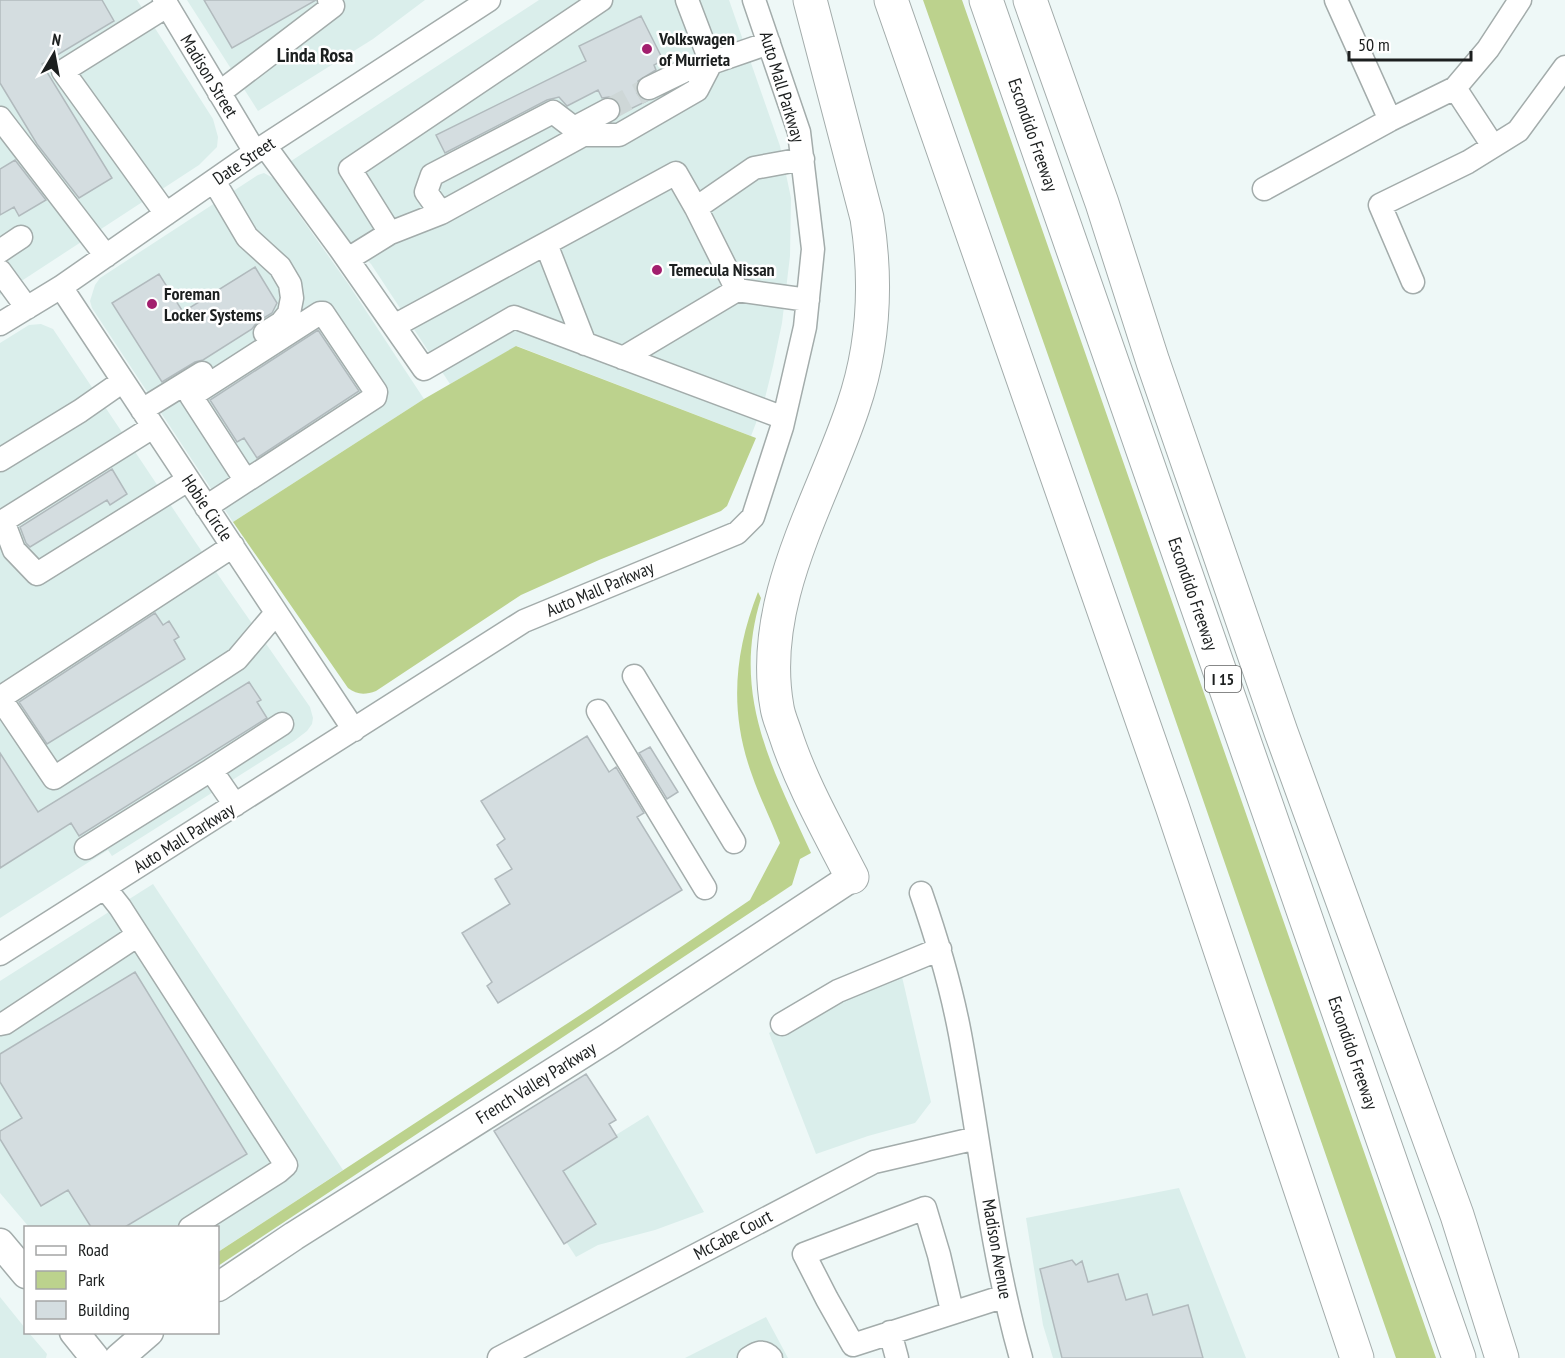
<svg xmlns="http://www.w3.org/2000/svg" width="1565" height="1358" font-family="'PT Sans Narrow',sans-serif">
	<style>
		.built { fill: #daeeeb }
		.green { fill: #bcd28d }
		.building { fill: #d4dde0; stroke: #b1babd; stroke-width: 1.5 }
		.lines { fill: none; stroke-linecap: round; stroke-linejoin: round }
		.minor-tunnel { stroke: #ced7d7; stroke-width: 22; stroke-dasharray: 22 11; stroke-linecap: butt }
		.minor-casing { stroke: #a3acab; stroke-width: 25 }
		.major-casing { stroke: #a3acab; stroke-width: 31 }
		.highway-casing { stroke: #a3acab; stroke-width: 35 }
		.minor { stroke: #fff; stroke-width: 22 }
		.major { stroke: #fff; stroke-width: 28 }
		.highway { stroke: #fff; stroke-width: 33 }
		.poi-dot { fill: #a21f6e; stroke: #fff; stroke-width: 2 }
		.labels { text-anchor: middle; stroke-width: 5; stroke-linejoin: round; paint-order: stroke }
		.shield { fill: #fff; stroke: #606262; stroke-width: 1.5 }
		.shield-label { font-size: 16px; font-weight: bold; fill: #1c1f1f }
		.poi-label { font-size: 18px; font-weight: bold; fill: #1c1f1f; stroke: #fff; text-anchor: start }
		.street-label { font-size: 18px; fill: #1c1f1f; stroke: #fff }
		.neighbourhood-label { font-size: 20px; font-weight: bold; fill: #1c1f1f; stroke: #fff }
	</style>
	<rect width="100%" height="100%" fill="#eef8f7"/>
	<!-- built -->
	<path class="built" d="M 0,0 L 137,0 L 213,119 L 218,137 L 217,147 L 199,165 L 0,295 Z
		M 187,0 L 425,0 L 373,39 L 258,111 Z
		M 539,0 L 729,0 L 780,146 L 791,198 L 790,256 L 782,323 L 773,366 L 764,402 L 751,436 L 517,346 L 450,384 L 371,264 L 335,229 L 288,163 Z
		M 264,173 L 273,178 L 349,285 L 424,399 L 233,522 L 92,308 L 90,301 L 95,285 L 100,278 L 258,175 Z
		M 41,324 L 53,329 L 196,543 L 310,707 L 313,718 L 312,724 L 307,731 L 294,741 L 112,856 L 108,850 L 0,918 L 0,343 L 29,325 Z
		M 153,884 L 343,1170 L 218,1252 L 218,1228 L 29,1227 L 0,1193 L 0,981 Z
		M 900,968 L 931,1102 L 915,1123 L 868,1136 L 816,1154 L 769,1033 L 811,1005 Z
		M 648,1115 L 704,1212 L 655,1230 L 598,1245 L 576,1257 L 531,1188 Z
		M 1179,1188 L 1246,1358 L 1053,1358 L 1043,1325 L 1026,1218 Z
		M 0,1297 L 25,1328 L 26,1332 L 29,1333 L 47,1354 L 46,1358 L 0,1358 Z
		M 766,1317 L 788,1358 L 685,1358 Z"/>
	<!-- green -->
	<path class="green" d="M 923,0 L 962,0 L 1436,1358 L 1396,1358 L 1118,554 Z
		M 516,346 L 756,438 L 727,506 L 721,511 L 599,560 L 521,595 L 376,691 C 365,695 357,695 348,688 L 233,522 L 424,399 Z
		M 758,592 L 761,598 C 731,695 772,767 811,853 L 800,859 L 792,885 L 218,1266 L 218,1252 L 591,1008 L 750,900 L 780,843 C 771,820 760,798 752,775 C 729,712 734,653 758,592 Z"/>
	<!-- building -->
	<path class="building" d="M 0,0 L 102,0 L 114,21 L 42,64 L 112,178 L 79,198 L 37,144 L 0,83 Z
		M 204,0 L 316,0 L 232,48 Z
		M 641,16 L 663,60 L 654,65 L 656,70 L 638,81 L 636,88 L 637,93 L 641,99 L 647,101 L 620,114 L 620,104 L 616,99 L 609,97 L 602,98 L 598,90 L 567,106 L 559,97 L 547,100 L 445,153 L 436,135 L 586,61 L 579,46 Z
		M 15,160 L 46,200 L 19,216 L 14,207 L 0,215 L 0,169 Z
		M 255,267 L 277,303 L 272,313 L 257,322 L 252,329 L 203,360 L 195,362 L 162,382 L 112,303 L 159,274 L 183,312 Z
		M 318,330 L 359,391 L 257,458 L 244,438 L 237,442 L 210,400 Z
		M 112,469 L 127,494 L 110,505 L 107,500 L 30,547 L 26,543 L 20,527 Z
		M 155,613 L 163,625 L 169,621 L 179,637 L 174,640 L 185,659 L 47,744 L 19,702 Z
		M 249,682 L 261,700 L 257,702 L 267,718 L 79,836 L 71,823 L 0,868 L 0,753 L 38,812 Z
		M 587,736 L 609,772 L 616,767 L 644,813 L 637,817 L 682,890 L 498,1003 L 487,986 L 492,982 L 462,933 L 510,904 L 495,879 L 512,869 L 497,845 L 505,839 L 481,801 Z
		M 650,747 L 678,792 L 667,799 L 639,753 Z
		M 135,972 L 247,1154 L 125,1227 L 91,1227 L 68,1190 L 41,1206 L 0,1139 L 0,1131 L 22,1118 L 0,1082 L 0,1054 Z
		M 586,1074 L 616,1120 L 609,1124 L 617,1137 L 563,1171 L 596,1224 L 564,1244 L 494,1131 Z
		M 1072,1260 L 1076,1265 L 1082,1261 L 1088,1282 L 1118,1274 L 1126,1300 L 1147,1294 L 1153,1315 L 1188,1305 L 1203,1358 L 1062,1358 L 1040,1269 Z"/>
	<g class="lines">
		<!-- minor-tunnel -->
		<path class="minor-tunnel" d="M 608,110 L 649,88"/>
		<defs>
			<path id="minor" d="M 164,0 L 255,152
				M 687,0 L 711,63 L 769,43
				M 1336,0 L 1390,120
				M 649,88 L 684,71 L 711,63
				M 1455,88 L 1493,146
				M 219,93 L 333,6 L 329,0
				M 0,118 L 106,256
				M 574,128 L 608,110
				M 265,146 L 341,250 L 424,369 L 514,317 L 784,418
				M 214,181 L 247,237 L 280,267 L 290,284 L 292,298 L 289,313 L 281,323 L 265,333
				M 1264,189 L 1390,120 L 1455,88 L 1488,49 L 1520,0
				M 696,208 L 754,168 L 803,159
				M 441,213 L 426,192 L 432,175 L 553,112 L 583,135
				M 166,214 L 63,71 L 167,6
				M 390,233 L 350,169 L 601,0
				M 546,244 L 585,344
				M 0,251 L 21,237
				M 348,259 L 390,233 L 441,213 L 583,135 L 619,135 L 697,90 L 711,63
				M 0,271 L 27,308
				M 1413,282 L 1380,205 L 1468,162 L 1518,131 L 1565,67
				M 61,287 L 354,730
				M 0,324 L 61,287 L 255,152 L 489,0
				M 394,326 L 676,173 L 696,208 L 737,290 L 808,300
				M 623,358 L 737,290
				M 142,410 L 202,373
				M 153,427 L 3,521 L 14,550 L 37,574 L 188,480
				M 0,460 L 80,411 L 123,381
				M 206,507 L 375,397 L 376,392 L 323,313 L 320,313 L 191,396 L 246,481
				M 233,546 L 0,698 L 54,778 L 237,659 L 276,613
				M 634,676 L 734,842
				M 598,711 L 705,888
				M 235,805 L 211,770 L 282,724
				M 86,848 L 211,770
				M 105,888 L 120,907 L 286,1165 L 278,1172 L 190,1228
				M 921,893 C 937,939 951,986 960,1034 C 980,1142 991,1253 1021,1358
				M 0,954 L 524,621 L 737,533 L 753,517 L 782,427 L 805,327 L 813,249 L 799,132 L 754,0
				M 0,1024 L 5,1023 L 138,935
				M 782,1024 L 838,991 L 940,949
				M 952,1311 L 939,1255 L 925,1208 L 804,1254 L 827,1299 L 853,1345 L 1005,1296
				M 890,1332 L 897,1358
				M 499,1358 L 874,1162 L 977,1138
				M 749,1358 C 757,1353 763,1349 771,1358"/>
			<path id="major" d="M 0,1243 L 26,1274
				M 218,1287 L 294,1236 L 609,1037 L 852,877
				M 74,1332 L 95,1358
				M 119,1358 L 149,1332"/>
			<path id="highway" d="M 810,0 L 867,218 C 877,282 874,346 853,407 C 821,503 758,601 777,707 C 778,715 782,724 785,733 C 801,783 828,830 852,877
				M 891,0 L 1172,806 L 1357,1358
				M 986,0 L 1459,1358
				M 1030,0 L 1102,203 L 1153,362 L 1281,732 L 1457,1215 L 1502,1358"/>
		</defs>
		<!-- minor casing -->
		<use href="#minor" class="minor-casing"/>
		<!-- major casing -->
		<use href="#major" class="major-casing"/>
		<!-- highway casing -->
		<use href="#highway" class="highway-casing"/>
		<!-- minor -->
		<use href="#minor" class="minor"/>
		<!-- major -->
		<use href="#major" class="major"/>
		<!-- highway -->
		<use href="#highway" class="highway"/>
	</g>
	<!-- markers -->
	<g class="poi-dot">
		<circle cx="647" cy="49" r="6"/>
		<circle cx="657" cy="270" r="6"/>
		<circle cx="152" cy="304" r="6"/>
	</g>
	<g class="labels">
		<!-- shield labels -->
		<rect class="shield" x="1205" y="666" width="36" height="26" rx="4.5"/>
		<g class="shield-label">
			<text x="1223" y="685">I 15</text>
		</g>
		<!-- poi labels -->
		<g class="poi-label">
			<text x="659" y="45">Volkswagen<tspan x="659" dy="21">of Murrieta</tspan></text>
			<text x="669" y="276">Temecula Nissan</text>
			<text x="164" y="300">Foreman<tspan x="164" dy="21">Locker Systems</tspan></text>
		</g>
		<!-- street labels -->
		<g class="street-label">
			<text transform="translate(209 76) rotate(59)" y="6">Madison Street</text>
			<text transform="translate(782 87) rotate(73)" y="6">Auto Mall Parkway</text>
			<text transform="translate(1033 135) rotate(71)" y="6">Escondido Freeway</text>
			<text transform="translate(244 161) rotate(-34)" y="6">Date Street</text>
			<text transform="translate(207 508) rotate(56)" y="6">Hobie Circle</text>
			<text transform="translate(600 589) rotate(-23)" y="6">Auto Mall Parkway</text>
			<text transform="translate(1193 594) rotate(71)" y="6">Escondido Freeway</text>
			<text transform="translate(184 838) rotate(-32)" y="6">Auto Mall Parkway</text>
			<text transform="translate(1353 1053) rotate(71)" y="6">Escondido Freeway</text>
			<text transform="translate(536 1083) rotate(-32)" y="6">French Valley Parkway</text>
			<text transform="translate(733 1235) rotate(-28)" y="6">McCabe Court</text>
			<text transform="translate(997 1249) rotate(80)" y="6">Madison Avenue</text>
		</g>
		<!-- neighbourhood labels -->
		<g class="neighbourhood-label">
			<text x="315" y="62">Linda Rosa</text>
		</g>
	</g>
	<!-- legend -->
	<rect x="24" y="1226" width="195" height="108" fill="#ffffff" stroke="#a4a5a5" stroke-width="1.5"/>
	<rect x="36" y="1246" width="30" height="9" fill="#ffffff" stroke="#a4a5a5" stroke-width="1.5"/>
	<text x="78" y="1256" font-size="18" fill="#1c1f1f">Road</text>
	<rect x="36" y="1271" width="30" height="18" fill="#bcd28d" stroke="#a4a5a5" stroke-width="1.5"/>
	<text x="78" y="1286" font-size="18" fill="#1c1f1f">Park</text>
	<rect x="36" y="1301" width="30" height="18" fill="#d4dde0" stroke="#a4a5a5" stroke-width="1.5"/>
	<text x="78" y="1316" font-size="18" fill="#1c1f1f">Building</text>
	<!-- north arrow -->
	<g transform="translate(54 54) rotate(10)" stroke="#ffffff" stroke-width="4.5" paint-order="stroke">
	<path d="M0-4.5L10 22L0 15L-10 22Z" fill="#1c1f1f"/>
	<text y="-9" font-size="16" font-weight="bold" text-anchor="middle" fill="#1c1f1f">N</text>
	</g>
	<!-- scale -->
	<path d="M1349 51v9h122v-9" fill="none" stroke="#1c1f1f" stroke-width="3"/>
	<text x="1358" y="51" font-size="18" fill="#1c1f1f" stroke="#ffffff" stroke-width="4.5" paint-order="stroke">50 m</text>
</svg>
